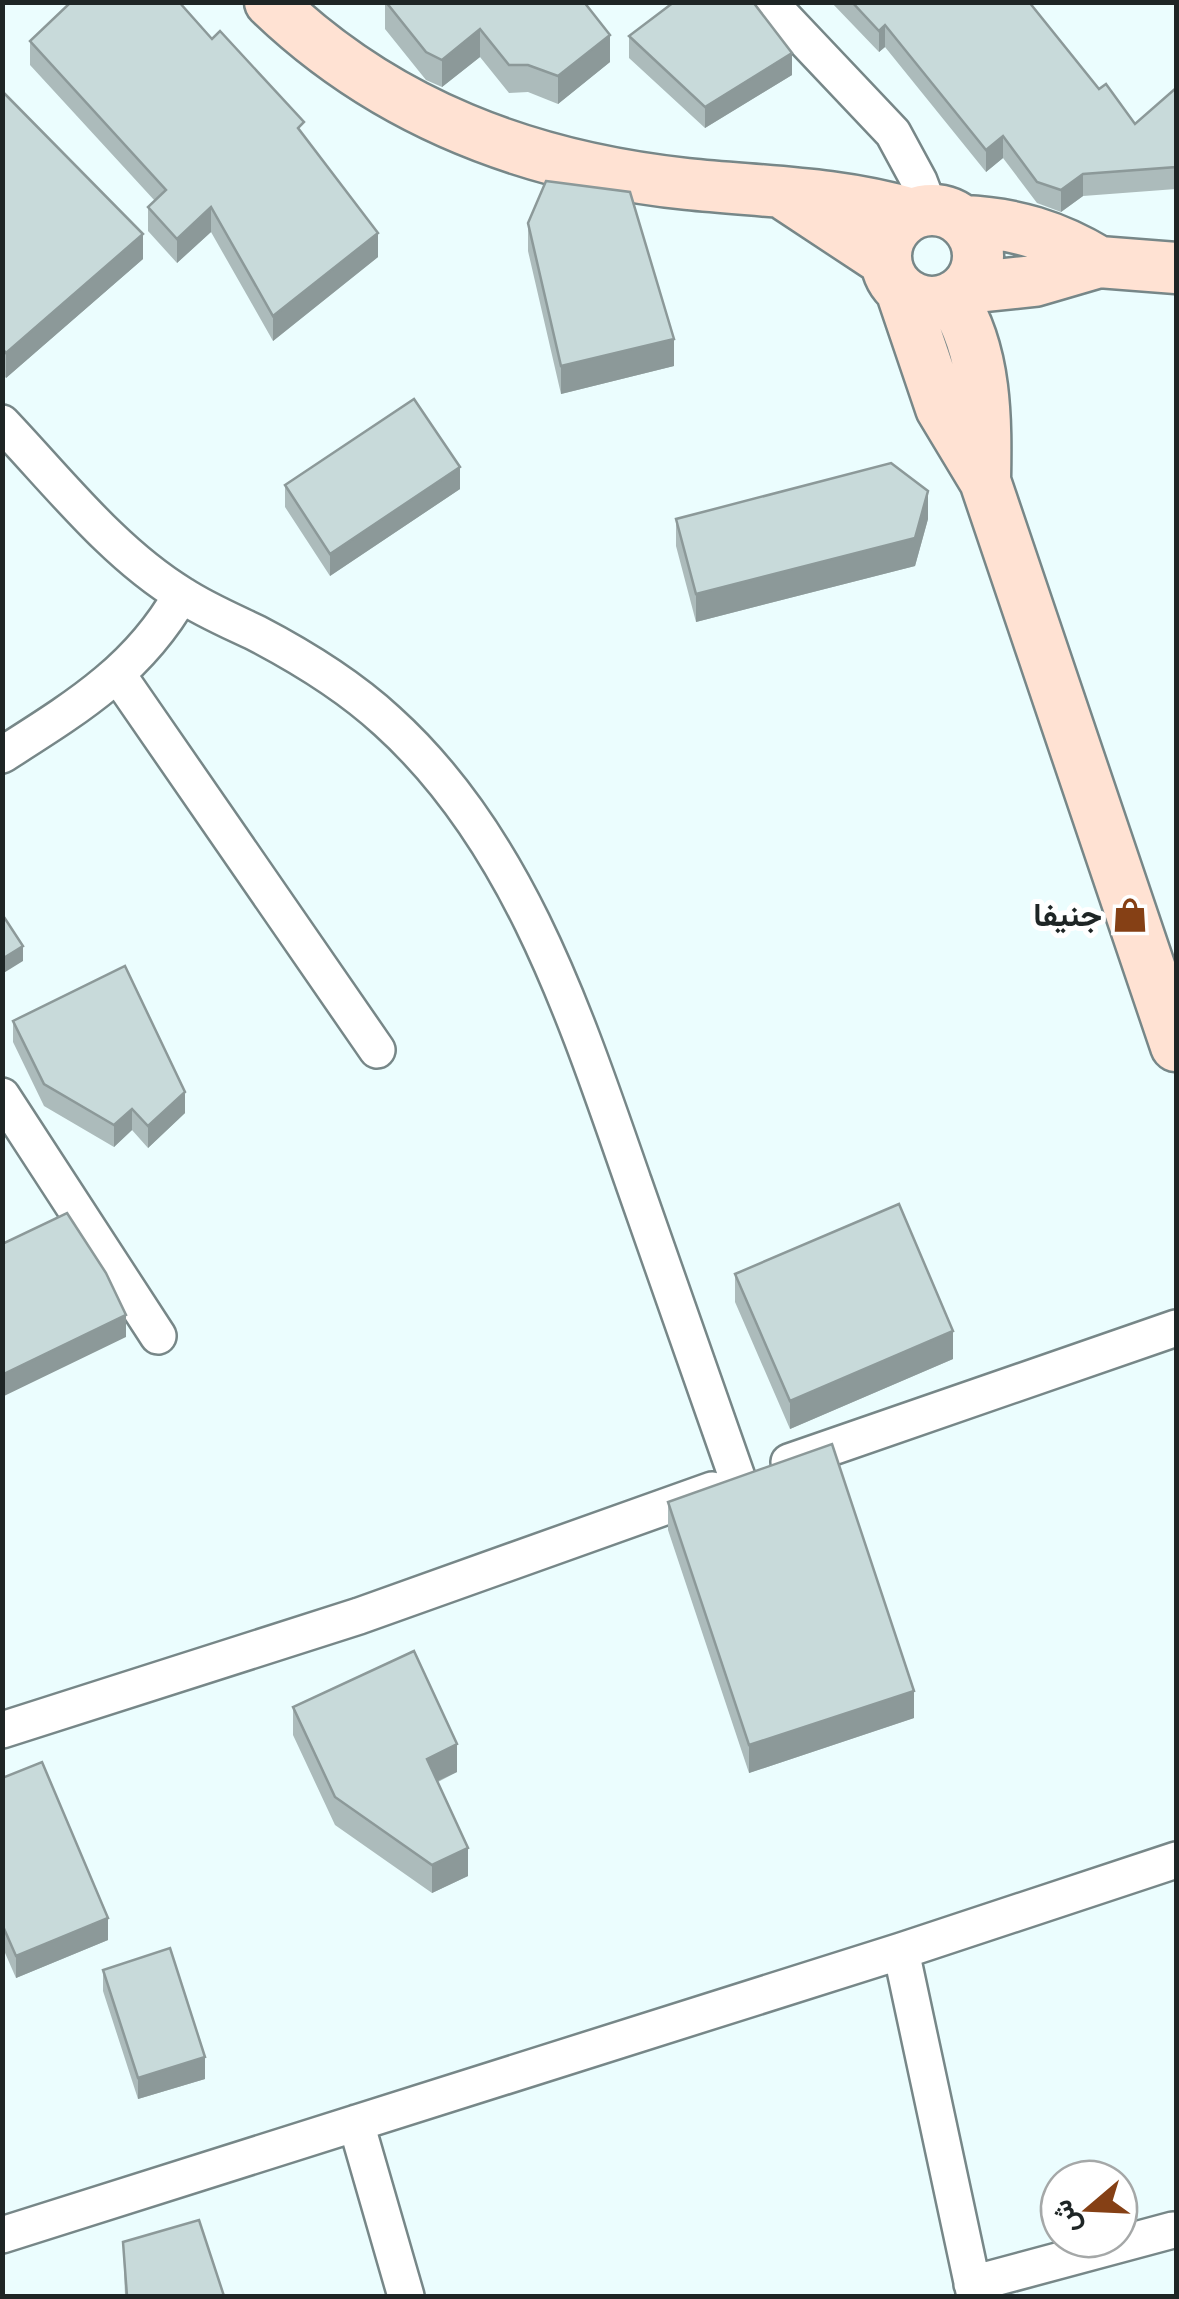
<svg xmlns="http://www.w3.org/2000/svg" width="1179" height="2299" font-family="'Roboto Serif',Vazirmatn,serif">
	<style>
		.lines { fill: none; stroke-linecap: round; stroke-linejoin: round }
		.street-casing { stroke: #778788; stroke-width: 40 }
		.secondary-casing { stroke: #778788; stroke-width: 55 }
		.street { stroke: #fff; stroke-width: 35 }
		.secondary { stroke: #ffe2d3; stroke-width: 50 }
		.wall { fill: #acbbbb }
		.shaded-wall { fill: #8c9999 }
		.building { fill: #c8dada; stroke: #8c9999; stroke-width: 2.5 }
		.labels { text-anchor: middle; stroke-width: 10; stroke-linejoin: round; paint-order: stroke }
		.poi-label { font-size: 32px; font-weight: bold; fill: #1e2525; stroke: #fff; text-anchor: end }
	</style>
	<rect width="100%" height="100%" fill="#ebfdfe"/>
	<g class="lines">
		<defs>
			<path id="street" d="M 769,2 L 893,133 L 919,181 L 930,210
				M 2,423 C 58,482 113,553 182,595 C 205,610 231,621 256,633 C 302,657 348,685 387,721 C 519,840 576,1018 633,1181 C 668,1281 703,1381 738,1480
				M 118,675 L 377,1050
				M 2,755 C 74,709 138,671 181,595
				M 2,1096 L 158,1336
				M 789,1462 L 1176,1328
				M 2,1730 L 359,1616 L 712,1490
				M 901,1951 L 975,2296
				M 356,2123 L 406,2296
				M 2,2235 L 901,1951 L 1176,1860
				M 972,2284 L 1173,2230"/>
			<path id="secondary" d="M 270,2 C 386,114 529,167 687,184 C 764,192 837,192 912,214
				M 781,192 L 884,260
				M886 256a46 46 0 1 1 92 0a46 46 0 1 1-92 0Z
				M 963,221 C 1014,223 1056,236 1099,262
				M 967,288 L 1034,281 L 1099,262 L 1176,268
				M 901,290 L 941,408 L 985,481 L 1176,1046
				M 952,298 C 987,352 986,420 985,481"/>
		</defs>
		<!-- street casing -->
		<use href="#street" class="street-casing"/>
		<!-- secondary casing -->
		<use href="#secondary" class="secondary-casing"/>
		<!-- street -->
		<use href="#street" class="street"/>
		<!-- secondary -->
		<use href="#secondary" class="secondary"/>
	</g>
	<!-- wall -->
	<path class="wall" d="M 385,2 L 610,62 L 558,104 L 528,92 L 509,93 L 480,57 L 442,87 L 426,80 L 385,29 Z
		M 831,2 L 1029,2 L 1099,89 L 1135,124 L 1176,88 L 1176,189 L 1083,196 L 1061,212 L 1037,203 L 1003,158 L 986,172 L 885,47 L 879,52 Z
		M 629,36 L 792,75 L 705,128 L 629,58 Z
		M 30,41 L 304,135 L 378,257 L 273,341 L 211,232 L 177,263 L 148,231 L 148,207 L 155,201 L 30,65 Z
		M 2,91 L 143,259 L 6,378 L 2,374 Z
		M 528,223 L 674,366 L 561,394 L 528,251 Z
		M 285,485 L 460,489 L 330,576 L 285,507 Z
		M 676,519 L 928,519 L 915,566 L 696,622 L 676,546 Z
		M 13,1021 L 185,1113 L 148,1148 L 132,1130 L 114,1147 L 44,1106 L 13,1042 Z
		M 735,1274 L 953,1359 L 790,1429 L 735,1302 Z
		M 668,1502 L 914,1718 L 749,1773 L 668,1530 Z
		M 293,1707 L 457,1772 L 438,1782 L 468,1876 L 432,1893 L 335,1825 L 293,1735 Z
		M 2,1778 L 108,1940 L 16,1978 L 2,1946 Z
		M 103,1970 L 205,2079 L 138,2099 L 103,1991 Z
		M 123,2242 L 224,2296 L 125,2296 Z"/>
	<!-- shaded-wall -->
	<path class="shaded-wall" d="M 885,25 L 885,47 L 879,52 L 879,31 Z
		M 480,29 L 480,57 L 442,87 L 442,60 Z
		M 610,35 L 610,62 L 558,104 L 558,76 Z
		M 792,53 L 792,75 L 705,128 L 705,107 Z
		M 1003,136 L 1003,158 L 986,172 L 986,150 Z
		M 1083,174 L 1083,196 L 1061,212 L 1061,190 Z
		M 211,207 L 211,232 L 177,263 L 177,239 Z
		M 378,233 L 378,257 L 273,341 L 273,316 Z
		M 143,234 L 143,259 L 6,378 L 6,353 Z
		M 674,339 L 674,366 L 561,394 L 561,366 Z
		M 460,467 L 460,489 L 330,576 L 330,554 Z
		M 928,491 L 928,519 L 915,566 L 696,622 L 696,594 Z
		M 23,946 L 23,961 L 2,974 L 2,959 Z
		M 185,1092 L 185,1113 L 148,1148 L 148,1126 Z
		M 132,1109 L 132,1130 L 114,1147 L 114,1125 Z
		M 126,1315 L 126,1337 L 2,1397 L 2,1375 Z
		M 953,1331 L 953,1359 L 790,1429 L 790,1401 Z
		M 914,1691 L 914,1718 L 749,1773 L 749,1745 Z
		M 457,1744 L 457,1772 L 427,1786 L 427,1759 Z
		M 468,1848 L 468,1876 L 432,1893 L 432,1865 Z
		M 108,1918 L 108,1940 L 16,1978 L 16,1956 Z
		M 205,2057 L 205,2079 L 138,2099 L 138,2078 Z"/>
	<!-- building -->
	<path class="building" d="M 71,2 L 179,2 L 212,39 L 220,31 L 304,122 L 298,128 L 378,233 L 273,316 L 211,207 L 177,239 L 148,207 L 166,190 L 30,41 Z
		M 386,2 L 584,2 L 610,35 L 558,76 L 528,65 L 509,65 L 480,29 L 442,60 L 426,52 Z
		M 674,2 L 753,2 L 792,53 L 705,107 L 629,36 Z
		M 852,2 L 1029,2 L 1099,89 L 1106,84 L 1135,124 L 1176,88 L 1176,167 L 1083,174 L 1061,190 L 1037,182 L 1003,136 L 986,150 L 885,25 L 879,31 Z
		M 2,91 L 143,234 L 6,353 L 2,348 Z
		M 546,181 L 630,192 L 674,339 L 561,366 L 528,223 Z
		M 414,399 L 460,467 L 330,554 L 285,485 Z
		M 891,463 L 928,491 L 915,538 L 696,594 L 676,519 Z
		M 2,914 L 23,946 L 2,959 Z
		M 125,966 L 185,1092 L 148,1126 L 132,1109 L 114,1125 L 44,1084 L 13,1021 Z
		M 899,1204 L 953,1331 L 790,1401 L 735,1274 Z
		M 67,1213 L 106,1273 L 126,1315 L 2,1375 L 2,1244 Z
		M 832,1444 L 914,1691 L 749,1745 L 668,1502 Z
		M 414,1651 L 457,1744 L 427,1759 L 468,1848 L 432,1865 L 335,1797 L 293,1707 Z
		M 42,1762 L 108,1918 L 16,1956 L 2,1924 L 2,1778 Z
		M 170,1948 L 205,2057 L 138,2078 L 103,1970 Z
		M 199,2220 L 224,2296 L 127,2296 L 123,2242 Z"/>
	<!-- icons -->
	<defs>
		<symbol id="shop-bare" viewBox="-9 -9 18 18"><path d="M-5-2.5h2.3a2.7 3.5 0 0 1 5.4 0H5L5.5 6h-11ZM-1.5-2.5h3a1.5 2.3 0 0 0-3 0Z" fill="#854015" stroke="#fff" stroke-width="2.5" paint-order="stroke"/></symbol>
	</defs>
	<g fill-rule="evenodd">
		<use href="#shop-bare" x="1105" y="890" width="50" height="50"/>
	</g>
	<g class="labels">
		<!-- poi labels -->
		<g class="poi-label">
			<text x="1102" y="926">جنيفا</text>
		</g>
	</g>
	<!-- border -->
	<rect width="1179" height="2299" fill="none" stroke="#1e2525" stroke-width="10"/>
	<!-- north arrow -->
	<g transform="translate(1089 2209) rotate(251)"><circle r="48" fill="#ffffff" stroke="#a5a8a8" stroke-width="2.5"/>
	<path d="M0-8L18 38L0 25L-18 38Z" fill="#854015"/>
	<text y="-15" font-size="28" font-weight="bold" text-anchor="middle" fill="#1e2525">ش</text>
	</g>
</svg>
